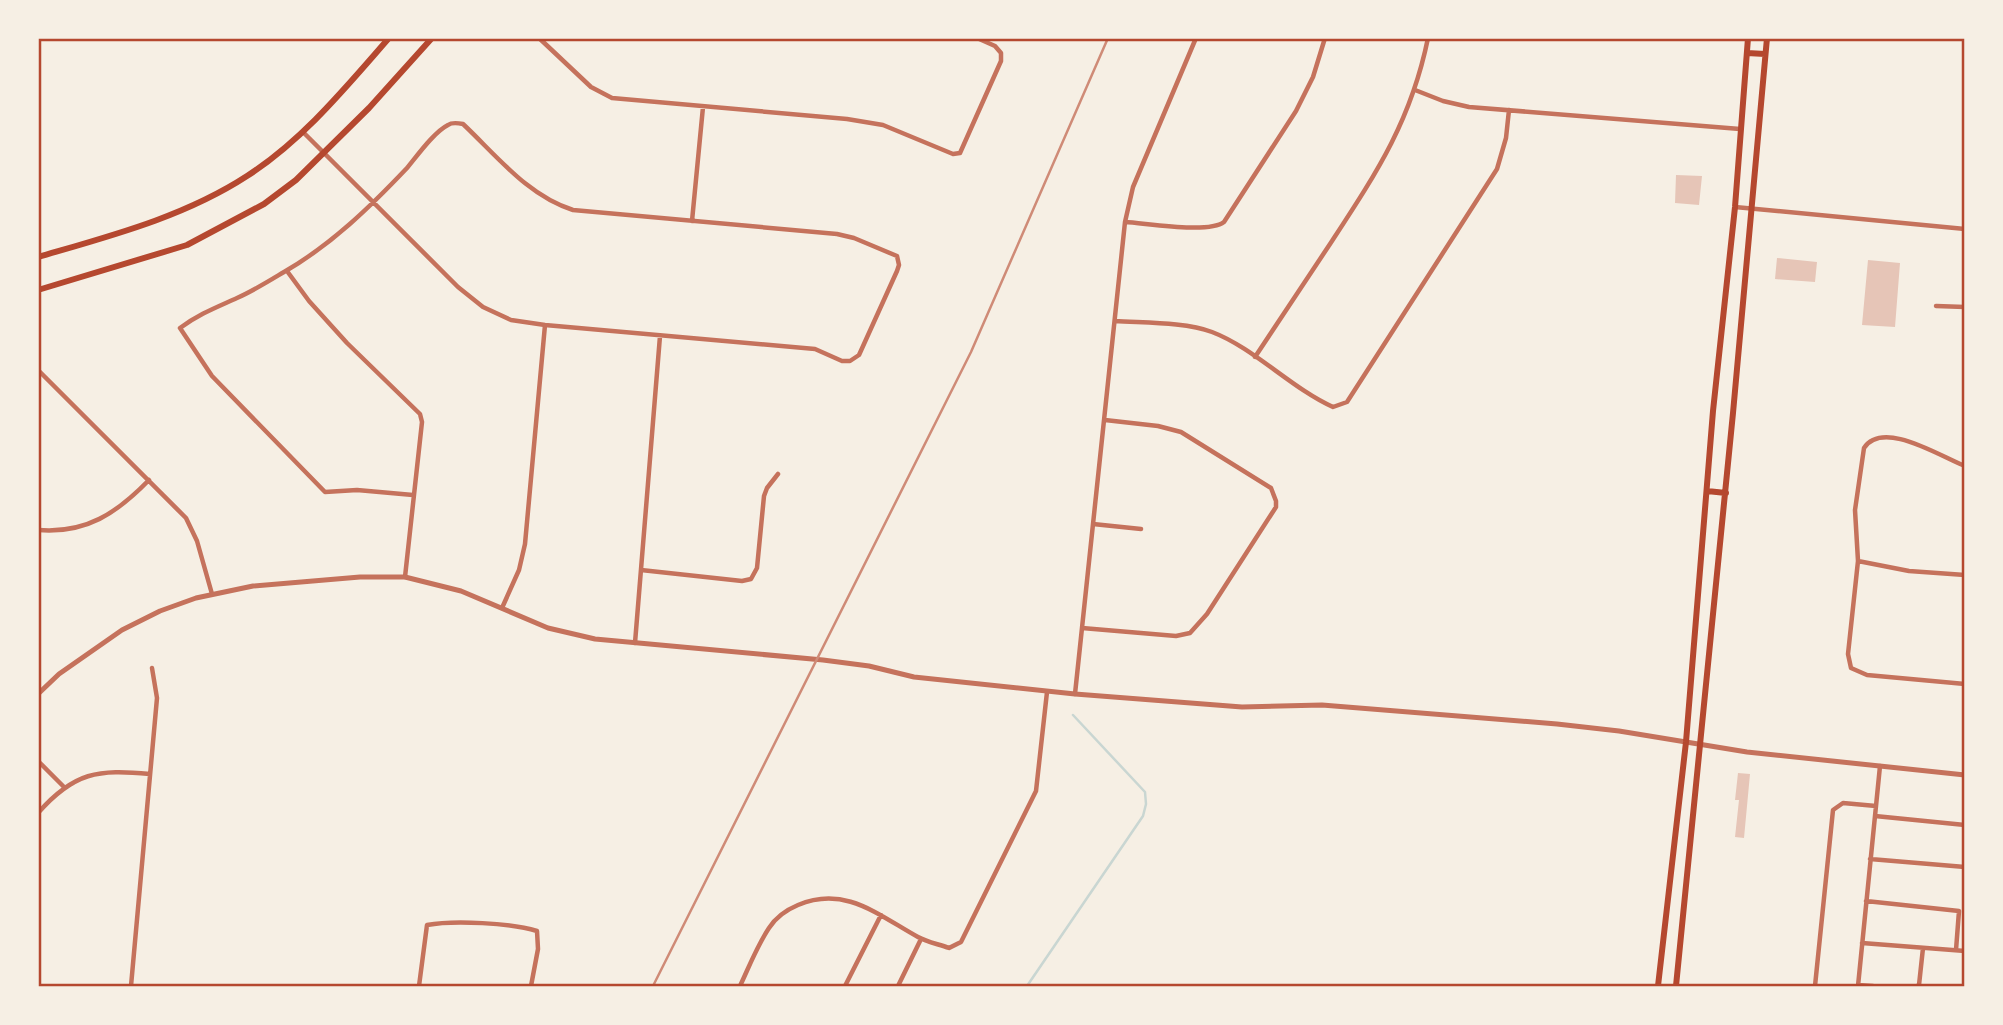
<svg xmlns="http://www.w3.org/2000/svg" width="2003" height="1025" font-family="Helvetica,sans-serif">
	<style>
		.lines { fill: none; stroke-linecap: round; stroke-linejoin: round }
		.stream { stroke: #c9d6d2; stroke-width: 2.5 }
		.building { fill: #e6c5b7 }
		.minor { stroke: #c5725c; stroke-width: 4.5 }
		.tertiary { stroke: #c5725c; stroke-width: 5 }
		.secondary { stroke: #b5482f; stroke-width: 6 }
		.rail { stroke: #cf8b77; stroke-width: 2.5 }
		.neatline { fill: none; stroke: #b5482f; stroke-width: 2.5 }
	</style>
	<rect width="100%" height="100%" fill="#f6efe4"/>
	<g class="lines">
		<!-- stream -->
		<path class="stream" d="M 1027,986 L 1143,816 L 1146,804 L 1145,792 L 1073,715"/>
	</g>
	<!-- building -->
	<path class="building" d="M 1676,175 L 1702,176 L 1699,205 L 1675,203 Z
		M 1777,258 L 1817,262 L 1815,282 L 1775,279 Z
		M 1868,260 L 1900,263 L 1895,327 L 1862,325 Z
		M 1738,773 L 1750,774 L 1744,838 L 1735,837 L 1739,800 L 1735,800 Z"/>
	<g class="lines">
		<!-- minor -->
		<path class="minor" d="M 539,38 L 591,87 L 612,98 L 847,119 L 883,125 L 953,154 L 960,153 L 1001,61 L 1001,53 L 995,46 L 977,38
			M 1415,90 L 1443,101 L 1469,107 L 1740,129
			M 303,132 L 458,287 L 483,307 L 511,320 L 545,325 L 815,349 L 842,361 L 850,361 L 859,355 L 897,271 L 899,265 L 897,256 L 854,238 L 837,234 L 573,210 C 528,196 497,156 463,124 C 458,123 452,122 448,125 C 434,132 417,156 407,168 C 370,207 331,245 284,272 C 269,281 253,291 237,298 C 215,308 199,314 180,328 L 212,376 L 325,492 L 357,490 L 413,495
			M 1735,207 L 1965,229
			M 692,221 L 703,107
			M 1125,222 C 1146,223 1208,234 1224,222 L 1296,111 L 1313,77 L 1325,38
			M 287,271 L 309,301 L 347,343 L 420,414 L 422,422 L 405,577
			M 1936,306 L 1965,307
			M 1115,321 C 1144,323 1185,322 1212,332 C 1254,348 1291,388 1333,407 L 1347,402 L 1497,169 L 1506,138 L 1509,110
			M 1255,357 C 1281,318 1306,280 1332,241 C 1377,172 1411,121 1428,38
			M 38,370 L 186,518 L 197,541 L 212,594
			M 1965,466 C 1941,457 1883,419 1864,448 L 1855,510 L 1858,561 L 1848,654 L 1851,668 L 1867,675 L 1965,684
			M 1093,524 L 1141,529
			M 38,530 C 86,534 117,513 149,480
			M 1858,561 L 1909,571 L 1965,575
			M 641,570 L 742,581 L 751,579 L 757,568 L 764,496 L 767,488 L 778,474
			M 502,608 L 519,570 L 525,544 L 545,325
			M 1082,628 L 1176,636 L 1190,633 L 1207,614 L 1276,507 L 1276,501 L 1271,488 L 1181,432 L 1158,426 L 1105,420
			M 635,643 L 660,336
			M 1075,694 L 1125,222 L 1133,187 L 1196,38
			M 38,761 L 64,787
			M 38,813 C 74,772 98,769 150,774
			M 1875,816 L 1965,825
			M 1870,859 L 1965,867
			M 1866,901 L 1959,911 L 1956,950
			M 1862,943 L 1965,951
			M 1858,985 L 1873,986
			M 131,986 L 157,698 L 152,668
			M 419,986 L 427,925 C 454,920 511,923 537,931 L 538,949 L 531,986
			M 740,986 C 749,967 757,946 769,928 C 776,917 786,910 798,905 C 845,885 878,915 918,937 C 927,942 938,944 949,948 L 961,942 L 1036,791 L 1047,692
			M 845,986 L 881,915
			M 898,986 L 921,939
			M 1815,986 L 1833,810 L 1843,803 L 1876,806
			M 1858,986 L 1880,766
			M 1917,986 L 1919,985 L 1923,948"/>
		<!-- tertiary -->
		<path class="tertiary" d="M 38,694 L 59,674 L 122,630 L 160,611 L 196,598 L 253,586 L 360,577 L 405,577 L 461,591 L 548,628 L 595,639 L 823,660 L 869,666 L 914,677 L 1075,694 L 1242,707 L 1322,705 L 1557,724 L 1619,731 L 1747,752 L 1965,775"/>
		<!-- secondary -->
		<path class="secondary" d="M 1747,53 L 1765,54
			M 38,257 C 110,236 184,217 247,176 C 303,140 346,87 389,38
			M 38,290 L 187,245 L 264,204 L 296,180 L 369,108 L 432,38
			M 1707,491 L 1726,493
			M 1658,986 L 1686,742 L 1713,411 L 1735,207 L 1748,38
			M 1676,986 L 1733,413 L 1767,38"/>
		<!-- rail -->
		<path class="rail" d="M 653,986 L 971,352 L 1108,38"/>
	</g>
	<!-- border -->
	<rect width="2003" height="1025" fill="none" stroke="#f6efe4" stroke-width="80"/>
	<rect x="40" y="40" width="1923" height="945" class="neatline"/>
</svg>
